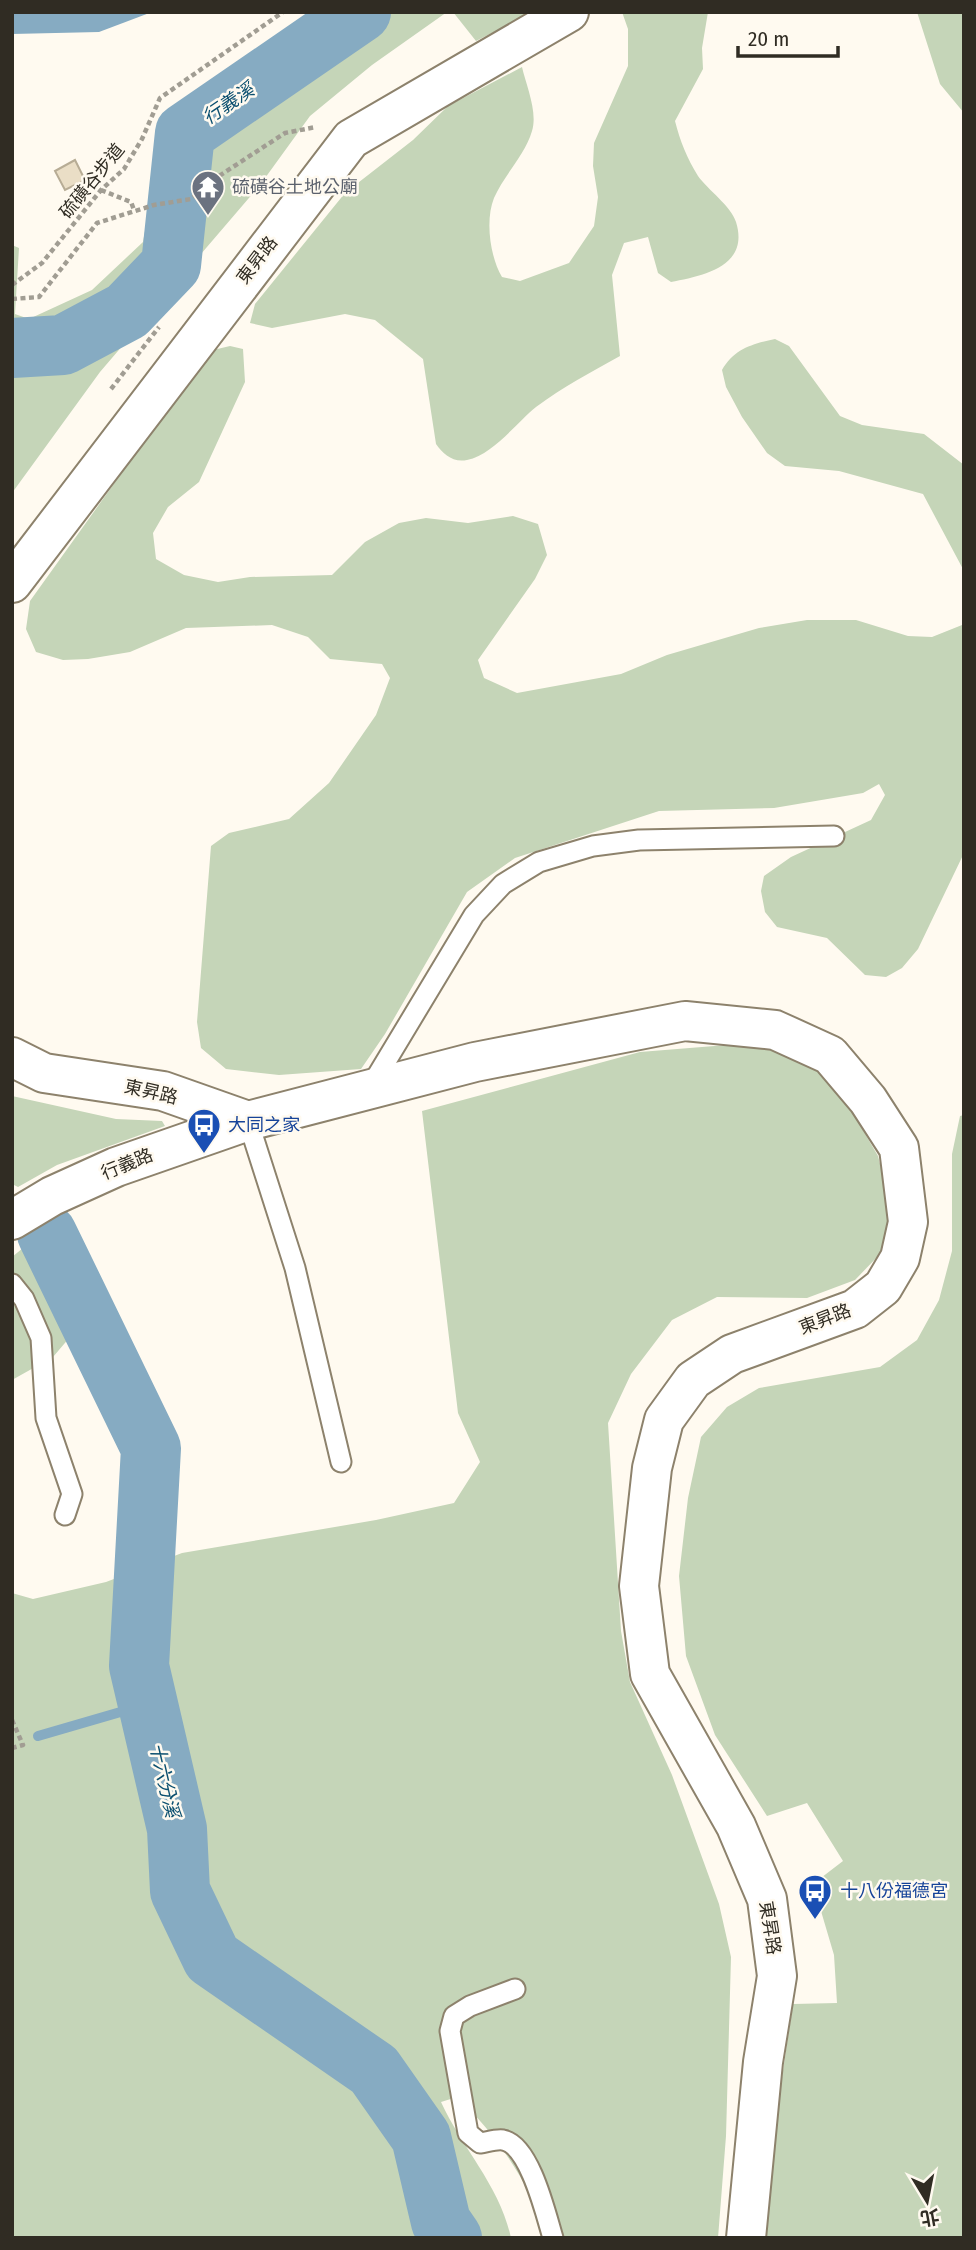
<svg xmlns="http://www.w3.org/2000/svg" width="976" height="2250" font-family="'Fira Sans Condensed','Noto Sans TC',sans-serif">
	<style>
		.green { fill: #c5d5b8 }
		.water { fill: #86abc2 }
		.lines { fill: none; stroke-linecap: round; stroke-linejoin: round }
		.stream { stroke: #86abc2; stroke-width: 10 }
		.river { stroke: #86abc2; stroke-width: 60 }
		.building { fill: #eadec6; stroke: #b7ac95; stroke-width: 2 }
		.service-casing { stroke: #8d826c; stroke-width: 23 }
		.tertiary-casing { stroke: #8d826c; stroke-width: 42 }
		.path { stroke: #a19d93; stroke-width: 4.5; stroke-dasharray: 5 3.5; stroke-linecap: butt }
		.service { stroke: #fff; stroke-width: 19 }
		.tertiary { stroke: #fff; stroke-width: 38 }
		.labels { text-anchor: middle; stroke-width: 5; stroke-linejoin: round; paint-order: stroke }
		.street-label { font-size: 18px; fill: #302c23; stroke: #fffaf0 }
		.worship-label { font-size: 18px; fill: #5b616d; stroke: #fffaf0; text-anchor: start }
		.transit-label { font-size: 18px; fill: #164399; stroke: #fffaf0; text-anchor: start }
		.water-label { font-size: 19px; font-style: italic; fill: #0c5070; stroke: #fffaf0 }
	</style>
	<rect width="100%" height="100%" fill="#fffaf0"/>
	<!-- green -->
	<path class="green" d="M 326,12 L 447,12 L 372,65 L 310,116 L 260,185 L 100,372 L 12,493 L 12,245 L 19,248 L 15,314 L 29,319 L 92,290 L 143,242 L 157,166 L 190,106 L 297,39 Z
		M 453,12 L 533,12 L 476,41 Z
		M 622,12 L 708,12 L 702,48 L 703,69 L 675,121 C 680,141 687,158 698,176 C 708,190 731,206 736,222 C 750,267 702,276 671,282 L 658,273 L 648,237 L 624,243 L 612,275 L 620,356 C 591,372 563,387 536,407 C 516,423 494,454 467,460 C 453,463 443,454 436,444 L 423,359 L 375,320 L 345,314 L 272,328 L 250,323 L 255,304 L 345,193 L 413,140 L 448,106 L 522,67 C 526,85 538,112 532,131 C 525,155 504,175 494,198 C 485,220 490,257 502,277 L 520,281 L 569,263 L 594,226 L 598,197 L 593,166 L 594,143 L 628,66 L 628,29 Z
		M 917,12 L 964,12 L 964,113 L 940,84 Z
		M 775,339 L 789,346 L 840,416 L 862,425 L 924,434 L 964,465 L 964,571 L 923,494 L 839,471 L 785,466 L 767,453 L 742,417 L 726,387 L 722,370 C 734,349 752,344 775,339 Z
		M 230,346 L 243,349 L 245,382 L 199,482 L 168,507 L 153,533 L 156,559 L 184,575 L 218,582 L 250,577 L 332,575 L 365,542 L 399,523 L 426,518 L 468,523 L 513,516 L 538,524 L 547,555 L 535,579 L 478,660 L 484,678 L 517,693 L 621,674 L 667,655 L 759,628 L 807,620 L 856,620 L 908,636 L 932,637 L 962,625 L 964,621 L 964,853 L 918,949 L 902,968 L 886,977 L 865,975 L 827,938 L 777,927 L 765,912 L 761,891 L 764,876 L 791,857 L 871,820 L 885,795 L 879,784 L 863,793 L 774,808 L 659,811 L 515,858 L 467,892 L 385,1034 L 361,1069 L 279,1075 L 226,1069 L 201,1048 L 197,1022 L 211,846 L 229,833 L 289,819 L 329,783 L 376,715 L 390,678 L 382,664 L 330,659 L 308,637 L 272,625 L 186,628 L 130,652 L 88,659 L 63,660 L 36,652 L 26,629 L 30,601 L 209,351 Z
		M 764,1042 L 814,1065 L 850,1108 L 878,1156 L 891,1207 L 882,1252 L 855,1280 L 807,1298 L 717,1297 L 672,1320 L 631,1374 L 608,1423 L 621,1631 L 630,1682 L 672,1775 L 719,1904 L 731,1957 L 726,2136 L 718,2238 L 548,2238 C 530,2184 498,2136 457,2097 L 441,2102 C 462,2148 500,2186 511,2238 L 12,2238 L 12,1593 L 33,1599 L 106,1582 L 182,1553 L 376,1520 L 454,1503 L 480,1462 L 458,1413 L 422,1111 L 640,1052 Z
		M 12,1096 L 116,1119 L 162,1121 L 165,1126 L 57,1165 L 18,1187 L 12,1184 Z
		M 964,1115 L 964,2238 L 766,2238 L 778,2104 L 793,2004 L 837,2003 L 834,1955 L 813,1884 L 843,1861 L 807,1803 L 767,1816 L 715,1735 L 686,1656 L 679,1576 L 688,1498 L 701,1437 L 727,1407 L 759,1388 L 880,1367 L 917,1340 L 939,1300 L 952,1251 L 952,1154 L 960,1116 Z
		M 23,1248 L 36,1248 L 65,1310 L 70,1337 L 53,1357 L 12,1380 L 12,1257 Z"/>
	<!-- water -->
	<path class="water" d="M 12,12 L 152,12 L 99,32 L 12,34 Z"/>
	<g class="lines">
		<!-- stream -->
		<path class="stream" d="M 38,1736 L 148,1704"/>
		<!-- river -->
		<path class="river" d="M 12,348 L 63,345 L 127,311 L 171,265 L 185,133 L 361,12
			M 47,1234 L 151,1448 L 139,1666 L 177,1829 L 180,1891 L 212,1958 L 374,2070 L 421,2137 L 441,2222 L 452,2238"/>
	</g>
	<!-- building -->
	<path class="building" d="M 75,160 L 85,180 L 65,190 L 55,171 Z"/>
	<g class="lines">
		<defs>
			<path id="service" d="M 371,1086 L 474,915 L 503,884 L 539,862 L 593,846 L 639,840 L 834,836
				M 248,1121 L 295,1268 L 341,1462
				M 12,1284 L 24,1299 L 41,1338 L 46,1418 L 72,1494 L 65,1515
				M 515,1989 L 470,2006 L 454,2016 L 450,2031 L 468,2133 L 480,2143 C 487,2142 496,2139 503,2140 C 530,2145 546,2215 553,2238"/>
			<path id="tertiary" d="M 12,583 L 351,139 L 569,12
				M 12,1057 L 44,1073 L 163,1091 L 248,1121
				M 12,1220 L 52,1196 L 116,1167 L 248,1121 L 475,1062 L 685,1021 L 775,1030 L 830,1055 L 868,1100 L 899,1148 L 908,1222 L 900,1258 L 883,1287 L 855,1309 L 732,1354 L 693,1380 L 664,1420 L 652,1468 L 639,1586 L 650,1674 L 736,1826 L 767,1899 L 777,1976 L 763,2062 L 746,2238"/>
		</defs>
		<!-- service casing -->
		<use href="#service" class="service-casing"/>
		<!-- tertiary casing -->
		<use href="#tertiary" class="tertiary-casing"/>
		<!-- path -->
		<path class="path" d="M 101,190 L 131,202 L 134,210
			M 12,285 L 42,263 L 101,190 L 124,169 L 142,139 L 160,98 L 283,12
			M 12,299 L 39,297 L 97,223 L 154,205 L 191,199 L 219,176 L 285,133 L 316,127
			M 111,389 L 159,327
			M 12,1720 L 23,1745 L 12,1748"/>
		<!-- service -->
		<use href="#service" class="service"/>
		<!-- tertiary -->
		<use href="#tertiary" class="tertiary"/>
	</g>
	<!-- icons -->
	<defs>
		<symbol id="temple-pin" viewBox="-11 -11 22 30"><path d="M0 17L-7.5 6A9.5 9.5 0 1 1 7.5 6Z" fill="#6b7280" stroke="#fffaf0"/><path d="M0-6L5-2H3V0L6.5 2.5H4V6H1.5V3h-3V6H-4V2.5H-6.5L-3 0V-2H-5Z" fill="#fff"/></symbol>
		<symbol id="bus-pin" viewBox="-11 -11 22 30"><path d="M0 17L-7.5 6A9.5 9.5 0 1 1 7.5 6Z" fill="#1a4fb4" stroke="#fffaf0"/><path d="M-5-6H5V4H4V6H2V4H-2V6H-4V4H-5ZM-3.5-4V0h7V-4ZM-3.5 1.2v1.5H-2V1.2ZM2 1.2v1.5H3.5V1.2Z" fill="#fff"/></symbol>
	</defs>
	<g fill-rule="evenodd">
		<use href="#temple-pin" x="189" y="168" width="38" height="52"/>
		<use href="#bus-pin" x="185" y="1106" width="38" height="52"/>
		<use href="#bus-pin" x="796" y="1872" width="38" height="52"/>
	</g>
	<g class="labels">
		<!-- street labels -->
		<g class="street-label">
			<text transform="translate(92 181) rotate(-51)" y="6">硫磺谷步道</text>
			<text transform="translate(257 260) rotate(-53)" y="6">東昇路</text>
			<text transform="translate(151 1092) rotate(13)" y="6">東昇路</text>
			<text transform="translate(127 1164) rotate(-22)" y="6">行義路</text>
			<text transform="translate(825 1319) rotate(-21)" y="6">東昇路</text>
			<text transform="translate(770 1928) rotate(81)" y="6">東昇路</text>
		</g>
		<!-- worship labels -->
		<g class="worship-label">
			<text x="232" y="193">硫磺谷土地公廟</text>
		</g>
		<!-- transit labels -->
		<g class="transit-label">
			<text x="228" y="1131">大同之家</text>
			<text x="840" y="1897">十八份福德宮</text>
		</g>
		<!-- water labels -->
		<g class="water-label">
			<text transform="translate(228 103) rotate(-34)" y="7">行義溪</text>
			<text transform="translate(165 1780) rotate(77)" y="7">十六分溪</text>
		</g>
	</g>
	<!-- border -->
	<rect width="976" height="2250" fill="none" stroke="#302c23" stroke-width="28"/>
	<!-- north arrow -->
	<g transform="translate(927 2201) rotate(170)" stroke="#fffaf0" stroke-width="5" paint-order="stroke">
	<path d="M0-5L12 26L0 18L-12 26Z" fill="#302c23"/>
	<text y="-10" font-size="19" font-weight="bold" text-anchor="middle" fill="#302c23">北</text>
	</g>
	<!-- scale -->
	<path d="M738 46v10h100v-10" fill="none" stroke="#302c23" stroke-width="3.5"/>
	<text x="748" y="46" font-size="21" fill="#302c23" stroke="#fffaf0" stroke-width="5" paint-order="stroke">20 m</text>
</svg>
